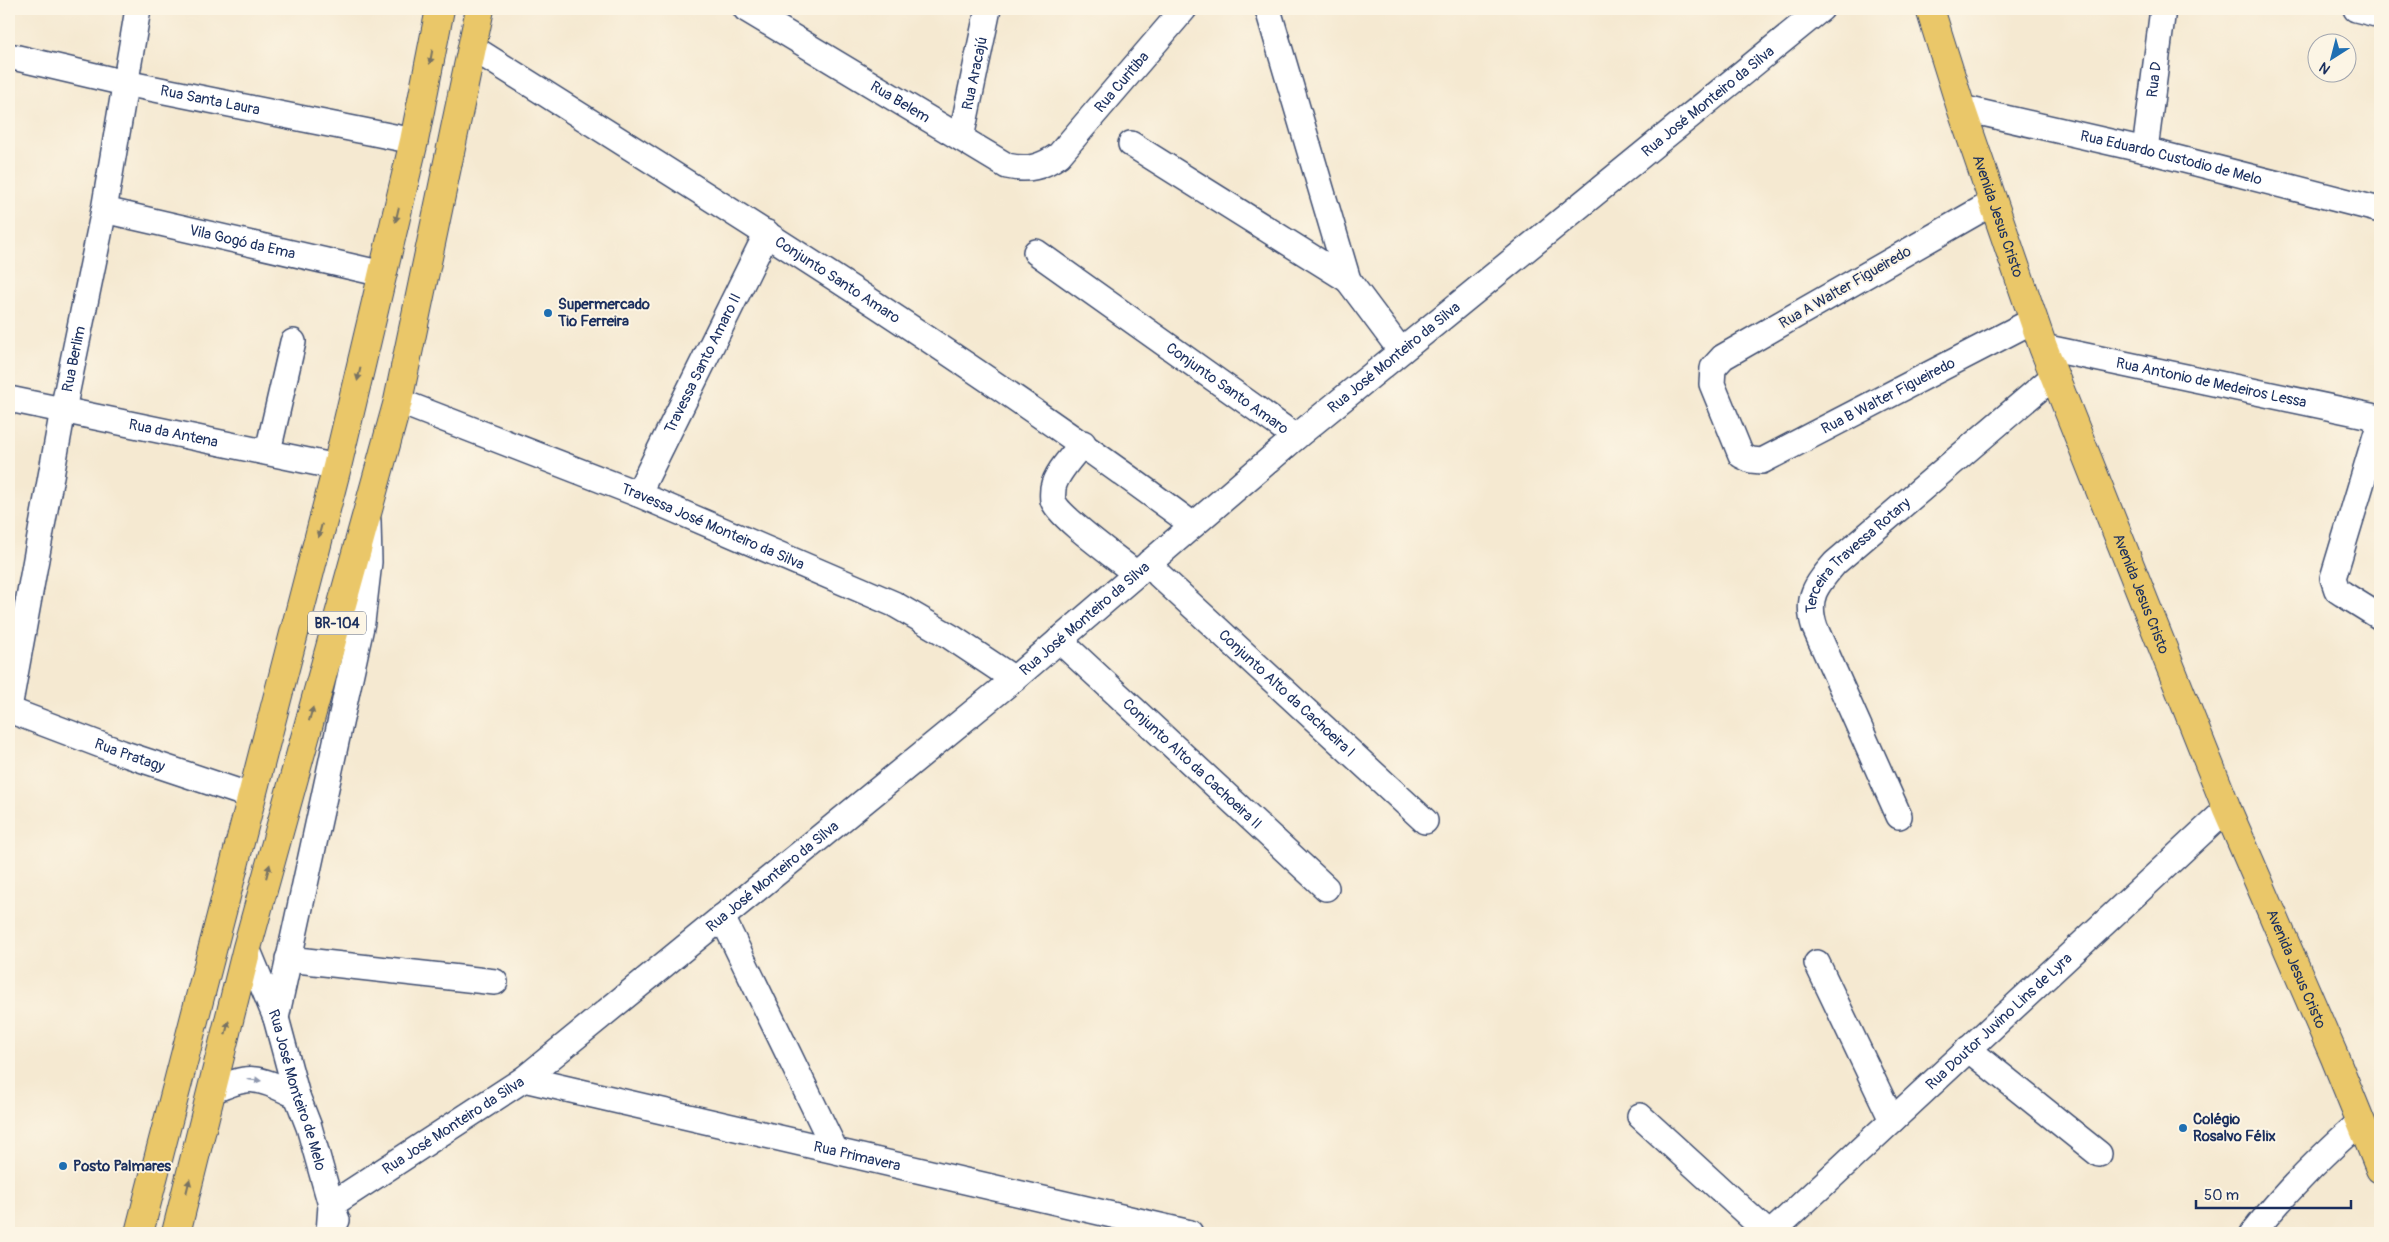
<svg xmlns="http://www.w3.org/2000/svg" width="2389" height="1242" font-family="Pangolin,sans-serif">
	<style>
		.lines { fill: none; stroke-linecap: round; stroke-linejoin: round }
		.minor-casing { stroke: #3c4b6f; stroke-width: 28 }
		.major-casing { stroke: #3c4b6f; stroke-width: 30 }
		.highway-casing { stroke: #3c4b6f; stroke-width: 30 }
		.minor { stroke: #fff; stroke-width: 25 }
		.major { stroke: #eac769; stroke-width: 28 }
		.highway { stroke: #eac769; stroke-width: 28 }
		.oneway { fill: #787363 }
		.oneway2 { fill: #8d97ae }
		.poi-dot { fill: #1f6fb2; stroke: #fcf5e5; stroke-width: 2 }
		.labels { text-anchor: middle; stroke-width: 4; stroke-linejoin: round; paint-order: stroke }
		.shield { fill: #fcf5e5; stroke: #5e6a86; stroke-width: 1 }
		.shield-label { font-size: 14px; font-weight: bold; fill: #1b2f5e }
		.street-label { font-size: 15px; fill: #1b2f5e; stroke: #fcf5e5 }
		.poi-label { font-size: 15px; font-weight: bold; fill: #1b2f5e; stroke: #fcf5e5; text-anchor: start }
	</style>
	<rect width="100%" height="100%" fill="#fcf5e5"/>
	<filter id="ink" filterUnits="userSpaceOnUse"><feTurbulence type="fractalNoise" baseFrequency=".02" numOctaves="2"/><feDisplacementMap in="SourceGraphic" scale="10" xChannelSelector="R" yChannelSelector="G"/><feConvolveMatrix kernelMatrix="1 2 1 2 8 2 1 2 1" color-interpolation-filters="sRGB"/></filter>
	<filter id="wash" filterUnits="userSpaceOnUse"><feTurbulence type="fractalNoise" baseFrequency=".0096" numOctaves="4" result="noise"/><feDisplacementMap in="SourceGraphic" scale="20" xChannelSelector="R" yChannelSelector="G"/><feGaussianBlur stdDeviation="1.12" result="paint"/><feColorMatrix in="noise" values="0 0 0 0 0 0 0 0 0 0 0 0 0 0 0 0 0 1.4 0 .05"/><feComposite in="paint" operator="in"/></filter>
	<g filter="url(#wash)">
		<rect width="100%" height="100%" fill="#f5e9d1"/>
	</g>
	<g filter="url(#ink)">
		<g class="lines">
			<defs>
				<g id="minor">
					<path id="s1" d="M 746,9 L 1007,166 C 1028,171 1042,167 1059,155 L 1184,9"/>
					<path d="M 2356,9 L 2380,15"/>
					<path d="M 1269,13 L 1348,280 L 1401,351"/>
					<path id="s2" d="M 473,48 C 717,202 962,353 1193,525"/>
					<path id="s3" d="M 9,56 L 125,83 L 414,141"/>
					<path id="s4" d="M 1961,108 L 2145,150 L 2380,210"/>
					<path id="s5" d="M 961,138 L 988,9"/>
					<path d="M 1131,144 L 1348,280"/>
					<path id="s6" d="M 2145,150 L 2163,9"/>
					<path id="s7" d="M 1994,202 L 1723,357 L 1713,368 L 1712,384 L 1741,455 L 1751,460 L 1762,461 L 2034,320"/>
					<path id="s8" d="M 104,210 L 383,274"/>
					<path id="s9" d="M 1036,252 L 1296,437"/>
					<path id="s10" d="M 2043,347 L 2380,418"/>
					<path id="s11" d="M 9,399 L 337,467"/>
					<path id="s12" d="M 398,401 L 638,494 L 894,604 L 951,637 L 1014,679"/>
					<path d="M 2380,422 L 2333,578 L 2337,590 L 2343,594 L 2380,617"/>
					<path d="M 1083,443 C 1073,456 1056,472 1053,488 C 1053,491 1052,497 1053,500 C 1057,516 1121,561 1136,574"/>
					<path d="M 268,451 L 293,342"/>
					<path id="s13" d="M 638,494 L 767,233"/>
					<path id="s14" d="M 1150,562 L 1159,575 L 1425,821"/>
					<path id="s15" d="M 1059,640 L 1326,888"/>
					<path id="s16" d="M 9,708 L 63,410 L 104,210 L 138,9"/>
					<path id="s17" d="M 9,710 L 122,753 L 251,796"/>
					<path id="s18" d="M 1899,816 L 1815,628 C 1805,598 1816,585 1835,563 L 2054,376"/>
					<path d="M 722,917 L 835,1150"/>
					<path id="s19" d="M 247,948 L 276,1018 L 297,1096 L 309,1127 L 331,1205 L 337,1220"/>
					<path d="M 288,959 L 495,982"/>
					<path d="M 1817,963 L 1892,1120"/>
					<path d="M 276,1018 L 362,622 L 369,562 L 368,521"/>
					<path d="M 1968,1049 L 2099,1154"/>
					<path id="s20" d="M 524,1079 L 1190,1233"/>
					<path d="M 211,1092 C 252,1073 257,1077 297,1096"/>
					<path d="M 1640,1116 L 1768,1233"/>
					<path id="s21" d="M 329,1233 L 331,1205 L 524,1079 L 1014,679 L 1296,437 L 1821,9"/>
					<path id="s22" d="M 1771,1233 L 2227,809"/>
					<path d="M 2253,1233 C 2285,1192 2320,1157 2360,1122"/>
				</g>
				<g id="major">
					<path id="s23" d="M 1930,9 L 1961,108 L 2043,347 L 2227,809 L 2335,1058 L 2380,1169"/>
				</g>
				<path id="highway" d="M 139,1233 L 337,467 L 414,141 L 440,9
					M 176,1233 L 247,948 L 398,401 L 480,9"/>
			</defs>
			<!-- minor casing -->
			<use href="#minor" class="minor-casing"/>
			<!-- major casing -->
			<use href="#major" class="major-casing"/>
			<!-- highway casing -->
			<use href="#highway" class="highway-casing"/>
			<!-- minor -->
			<use href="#minor" class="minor"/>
			<!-- major -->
			<use href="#major" class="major"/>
			<!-- highway -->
			<use href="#highway" class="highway"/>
		</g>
		<!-- one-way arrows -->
		<defs><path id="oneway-solid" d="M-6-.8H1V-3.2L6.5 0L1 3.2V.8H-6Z" transform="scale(1.25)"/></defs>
		<g class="oneway">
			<use href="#oneway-solid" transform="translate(431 57) rotate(101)"/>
			<use href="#oneway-solid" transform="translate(397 215) rotate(103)"/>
			<use href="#oneway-solid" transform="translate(359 374) rotate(103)"/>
			<use href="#oneway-solid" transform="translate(320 531) rotate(105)"/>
			<use href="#oneway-solid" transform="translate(311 714) rotate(-74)"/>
			<use href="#oneway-solid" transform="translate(268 871) rotate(-75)"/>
			<use href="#oneway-solid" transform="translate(227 1028) rotate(-76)"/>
			<use href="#oneway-solid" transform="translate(188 1186) rotate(-76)"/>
		</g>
		<use class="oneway2" href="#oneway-solid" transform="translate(254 1080) rotate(7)"/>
	</g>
	<!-- markers -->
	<g class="poi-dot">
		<circle cx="548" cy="313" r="5"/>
		<circle cx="2183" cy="1128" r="5"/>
		<circle cx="63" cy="1166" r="5"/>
	</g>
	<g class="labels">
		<!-- shield labels -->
		<rect class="shield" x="308" y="611.5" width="58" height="23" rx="4"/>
		<g class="shield-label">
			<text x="337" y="628">BR-104</text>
		</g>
		<!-- street labels -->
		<g class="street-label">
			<text dy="5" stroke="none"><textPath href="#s5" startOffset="66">Rua Aracajú</textPath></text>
			<text dy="5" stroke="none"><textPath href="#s6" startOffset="71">Rua D</textPath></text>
			<text dy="5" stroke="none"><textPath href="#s1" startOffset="456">Rua Curitiba</textPath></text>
			<text dy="5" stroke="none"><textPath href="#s3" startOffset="206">Rua Santa Laura</textPath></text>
			<text dy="5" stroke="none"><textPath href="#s21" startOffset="1794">Rua José Monteiro da Silva</textPath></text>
			<text dy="5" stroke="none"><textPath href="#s1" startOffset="180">Rua Belem</textPath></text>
			<text dy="5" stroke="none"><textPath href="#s4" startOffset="216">Rua Eduardo Custodio de Melo</textPath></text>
			<text dy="5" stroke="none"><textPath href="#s23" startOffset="218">Avenida Jesus Cristo</textPath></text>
			<text dy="5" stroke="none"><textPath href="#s8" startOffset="142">Vila Gogó da Ema</textPath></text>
			<text dy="5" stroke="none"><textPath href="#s2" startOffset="432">Conjunto Santo Amaro</textPath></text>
			<text transform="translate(1845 287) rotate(-30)" y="5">Rua A Walter Figueiredo</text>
			<text dy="5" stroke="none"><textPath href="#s21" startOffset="1389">Rua José Monteiro da Silva</textPath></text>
			<text dy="5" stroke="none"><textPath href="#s16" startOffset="355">Rua Berlim</textPath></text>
			<text dy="5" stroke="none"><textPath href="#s13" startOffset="146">Travessa Santo Amaro II</textPath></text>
			<text dy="5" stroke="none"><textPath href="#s10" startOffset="172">Rua Antonio de Medeiros Lessa</textPath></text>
			<text dy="5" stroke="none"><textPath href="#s9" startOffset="235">Conjunto Santo Amaro</textPath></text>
			<text dy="5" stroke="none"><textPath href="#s7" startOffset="584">Rua B Walter Figueiredo</textPath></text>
			<text dy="5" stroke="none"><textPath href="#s11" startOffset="168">Rua da Antena</textPath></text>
			<text dy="5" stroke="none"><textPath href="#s12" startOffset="339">Travessa José Monteiro da Silva</textPath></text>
			<text dy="5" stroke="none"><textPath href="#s18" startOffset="298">Terceira Travessa Rotary</textPath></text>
			<text dy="5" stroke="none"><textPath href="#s23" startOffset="622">Avenida Jesus Cristo</textPath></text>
			<text dy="5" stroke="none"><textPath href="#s21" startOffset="984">Rua José Monteiro da Silva</textPath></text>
			<text dy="5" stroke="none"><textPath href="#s14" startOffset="190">Conjunto Alto da Cachoeira I</textPath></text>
			<text dy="5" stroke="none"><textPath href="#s17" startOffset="129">Rua Pratagy</textPath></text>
			<text dy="5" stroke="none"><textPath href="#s15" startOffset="182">Conjunto Alto da Cachoeira II</textPath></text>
			<text dy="5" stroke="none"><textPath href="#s21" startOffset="579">Rua José Monteiro da Silva</textPath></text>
			<text dy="5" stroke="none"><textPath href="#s23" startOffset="1028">Avenida Jesus Cristo</textPath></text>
			<text dy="5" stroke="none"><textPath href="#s22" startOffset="311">Rua Doutor Juvino Lins de Lyra</textPath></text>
			<text dy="5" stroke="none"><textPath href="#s19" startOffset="151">Rua José Monteiro de Melo</textPath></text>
			<text dy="5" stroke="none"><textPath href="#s21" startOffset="174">Rua José Monteiro da Silva</textPath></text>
			<text dy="5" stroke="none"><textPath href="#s20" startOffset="342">Rua Primavera</textPath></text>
		</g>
		<!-- poi labels -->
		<g class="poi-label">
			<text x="558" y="309">Supermercado<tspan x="558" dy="17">Tio Ferreira</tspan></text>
			<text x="2193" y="1124">Colégio<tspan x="2193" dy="17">Rosalvo Félix</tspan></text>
			<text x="73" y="1171">Posto Palmares</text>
		</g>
	</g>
	<!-- margin -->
	<rect width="2389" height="1242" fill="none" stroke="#fcf5e5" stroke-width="30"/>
	<!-- north arrow -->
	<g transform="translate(2332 58) rotate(216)"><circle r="24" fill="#fcf5e5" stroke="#a2a6af"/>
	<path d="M0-4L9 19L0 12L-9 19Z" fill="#1f6fb2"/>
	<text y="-8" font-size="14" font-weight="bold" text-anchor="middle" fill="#1b2f5e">N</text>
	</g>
	<!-- scale -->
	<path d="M2196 1200v8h155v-8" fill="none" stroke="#1b2f5e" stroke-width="2.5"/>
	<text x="2204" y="1200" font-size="15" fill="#1b2f5e" stroke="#fcf5e5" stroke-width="4" paint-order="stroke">50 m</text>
</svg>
